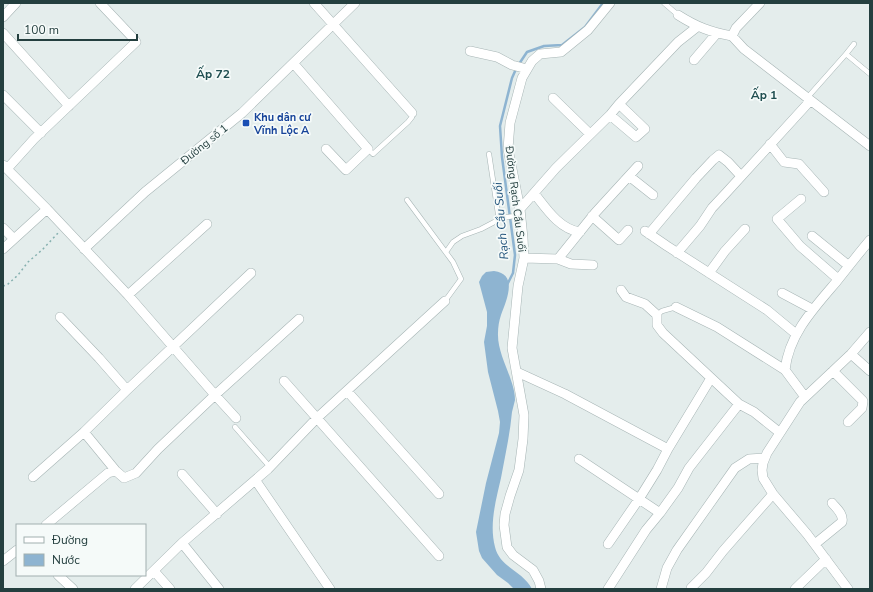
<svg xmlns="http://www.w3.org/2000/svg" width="873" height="592" font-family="'Nunito Sans',sans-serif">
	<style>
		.water { fill: #8eb4d1 }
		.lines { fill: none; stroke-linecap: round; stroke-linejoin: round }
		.stream { stroke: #8eb4d1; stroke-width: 2.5 }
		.lane-casing { stroke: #a7b5b5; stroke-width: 5.5 }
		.street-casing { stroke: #a7b5b5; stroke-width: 10 }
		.path { stroke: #85b0af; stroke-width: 1.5; stroke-dasharray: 2 3; stroke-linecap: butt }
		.lane { stroke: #fff; stroke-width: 4.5 }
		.street { stroke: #fff; stroke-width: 9 }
		.transit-dot { fill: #1a4fb4; stroke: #f5faf9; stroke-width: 1.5 }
		.labels { text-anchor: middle; stroke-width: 3.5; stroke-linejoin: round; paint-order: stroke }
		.transit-label { font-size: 11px; font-weight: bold; fill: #164399; stroke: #f5faf9; text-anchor: start }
		.street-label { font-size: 11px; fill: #243f3f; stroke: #f5faf9 }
		.neighbourhood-label { font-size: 12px; font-weight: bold; fill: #204f51; stroke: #f5faf9 }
		.water-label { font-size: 12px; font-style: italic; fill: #1f527a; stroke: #f5faf9 }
	</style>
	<rect width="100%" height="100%" fill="#e4edec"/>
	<!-- water -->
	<path class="water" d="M 494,271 C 519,274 506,301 501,315 C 499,321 498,327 498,333 C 497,356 515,379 515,400 C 514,404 513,408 512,412 C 510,434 505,456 501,478 C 496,500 489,524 495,547 C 500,568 523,571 532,589 L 514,589 L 508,583 L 497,575 L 482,558 L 479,551 L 476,532 L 486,483 L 499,433 L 500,422 L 498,411 L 488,372 L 484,342 L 487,326 L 487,312 L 479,282 L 482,276 L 486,272 Z"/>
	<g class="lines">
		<!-- stream -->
		<path class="stream" d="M 519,64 L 527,52 L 544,46 L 562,45 L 585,27 L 603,3
			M 507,285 L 513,273 L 515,255 L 502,157 L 500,126 L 512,78 L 516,69"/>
		<defs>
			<path id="lane" d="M 664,3 L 678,15
				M 846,54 L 854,44
				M 807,98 L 846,54 L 870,74
				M 368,149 L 373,154 L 408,122 L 412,117 L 412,113
				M 489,154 L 499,220
				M 407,200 L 453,262 L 461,279 L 445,301
				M 446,252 L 453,242 L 462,236 L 481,229 L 502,218 L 521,215
				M 657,315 L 662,311 L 676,307
				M 235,427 L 270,467"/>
			<path id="street" d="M 314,3 L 412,113
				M 760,3 L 736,28 L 732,36 L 744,49 L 870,146
				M 678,15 C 697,27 710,32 732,36
				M 3,17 L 16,3
				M 3,33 L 69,106
				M 470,51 L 497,57 L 512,65 L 527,69
				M 694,60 L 717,33
				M 294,64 L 368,149 L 346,170 L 326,149
				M 3,95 L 41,133
				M 553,98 L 590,134
				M 610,115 L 636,137 L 645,129 L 619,104
				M 770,144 L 784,162 L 799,164 L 824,192
				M 3,165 L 47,209 L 128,295 L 215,395 L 158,449 L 136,473 L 124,478 L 116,471 L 108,473 L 46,525
				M 7,169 L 34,139 L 136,42 L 134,39 L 100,3
				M 629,176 L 653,195
				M 534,193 C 546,208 559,229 580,232
				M 801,199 L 777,219 L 800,246 L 838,279
				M 520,209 L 556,168 L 610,115 L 619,104 L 678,42 L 697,27
				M 592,216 L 619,240 L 628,230
				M 3,228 L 14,239
				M 645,231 L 667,246 L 767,310 L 796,334
				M 649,234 L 696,178 L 713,160 L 719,155 L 728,162 L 741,176
				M 812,236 L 849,266
				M 3,249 L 47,209
				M 84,249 L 145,192 L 242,113 L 355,3
				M 677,253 L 700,226 L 712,208 L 726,193 L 810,101
				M 524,258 L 558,259 L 595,213 L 638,166
				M 558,259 L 571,264 L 593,265
				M 709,273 L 725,251 L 745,229
				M 621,290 L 626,297 L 645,304 L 657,315 L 657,325 L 663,333 L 739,404 L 754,412 L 779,432
				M 782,293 L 812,309
				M 128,295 L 207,224
				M 676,307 L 717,327 L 785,370
				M 60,317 L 99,358 L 127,390
				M 851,354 L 870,371
				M 833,371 L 800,402 L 767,453 L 763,463 L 762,470 L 763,478 L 773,494 L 807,534 L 848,589
				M 517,372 L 565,394 L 668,449
				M 284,381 L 439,556
				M 347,391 L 439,494
				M 805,397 L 785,370 C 789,334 814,308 837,281 C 848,267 859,253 870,240
				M 236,418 L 215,395 L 299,319
				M 848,422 L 862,408 L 863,401 L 833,371 L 851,354 L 870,332
				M 84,432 L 116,471
				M 579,459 L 660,513
				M 182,474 L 217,514
				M 33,477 L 84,432 L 127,390 L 251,273
				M 256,481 L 330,589
				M 608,544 L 639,499 L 657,470 L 668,449 L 711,378
				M 815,544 L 842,522 C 844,514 836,508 832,503
				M 3,561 L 17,550
				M 154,571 L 170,589
				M 58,575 L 73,589
				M 691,588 L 706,573 L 723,551 L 773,494
				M 135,589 L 182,543
				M 219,589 L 182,543 L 268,469 L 317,418 L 445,301
				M 541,589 L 539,581 L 533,570 L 513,555 L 507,547 L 504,525 L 505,514 L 510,496 L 519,470 L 523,439 L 524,415 L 512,348 L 518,286 L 524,258 L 523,238 L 520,209 L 508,149 L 510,123 L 522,78 L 532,61 L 540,54 L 561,52 L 588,30 L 610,3
				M 608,589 L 646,530 L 660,513 L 678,488 L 689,468 L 739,404
				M 661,589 L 667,568 L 677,550 L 735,468 L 749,459 L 765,458
				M 795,589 L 826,559"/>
		</defs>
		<!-- lane casing -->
		<use href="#lane" class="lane-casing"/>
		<!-- street casing -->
		<use href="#street" class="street-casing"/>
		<!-- path -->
		<path class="path" d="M 3,286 L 7,285 L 18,275 L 28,262 L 42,250 L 59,232"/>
		<!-- lane -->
		<use href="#lane" class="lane"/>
		<!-- street -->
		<use href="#street" class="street"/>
	</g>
	<!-- markers -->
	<rect class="transit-dot" x="242" y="119" width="8" height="8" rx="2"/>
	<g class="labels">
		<!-- transit labels -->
		<g class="transit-label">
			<text x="254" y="121">Khu dân cư<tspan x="254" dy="13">Vĩnh Lộc A</tspan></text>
		</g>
		<!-- street labels -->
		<g class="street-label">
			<text transform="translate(204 144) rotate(-39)" y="4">Đường số 1</text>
			<text transform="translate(516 199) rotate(83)" y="4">Đường Rạch Cầu Suối</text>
		</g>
		<!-- neighbourhood labels -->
		<g class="neighbourhood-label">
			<text x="213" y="78">Ấp 72</text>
			<text x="764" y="99">Ấp 1</text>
		</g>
		<!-- water labels -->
		<g class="water-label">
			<text transform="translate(501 221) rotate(-95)" y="4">Rạch Cầu Suối</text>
		</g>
	</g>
	<!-- border -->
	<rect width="873" height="592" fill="none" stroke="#243f3f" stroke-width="8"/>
	<!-- legend -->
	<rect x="16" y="524" width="130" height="52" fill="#f5faf9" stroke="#a1afaf"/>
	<rect x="24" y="537" width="20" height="6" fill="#ffffff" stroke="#a1afaf"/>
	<text x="52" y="544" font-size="12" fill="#243f3f">Đường</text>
	<rect x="24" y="554" width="20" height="12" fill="#8eb4d1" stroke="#a1afaf"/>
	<text x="52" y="564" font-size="12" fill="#243f3f">Nước</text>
	<!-- scale -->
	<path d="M18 34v6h119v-6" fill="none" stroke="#243f3f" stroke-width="2"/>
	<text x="24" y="34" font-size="12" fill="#243f3f" stroke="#f5faf9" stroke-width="3" paint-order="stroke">100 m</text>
</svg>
